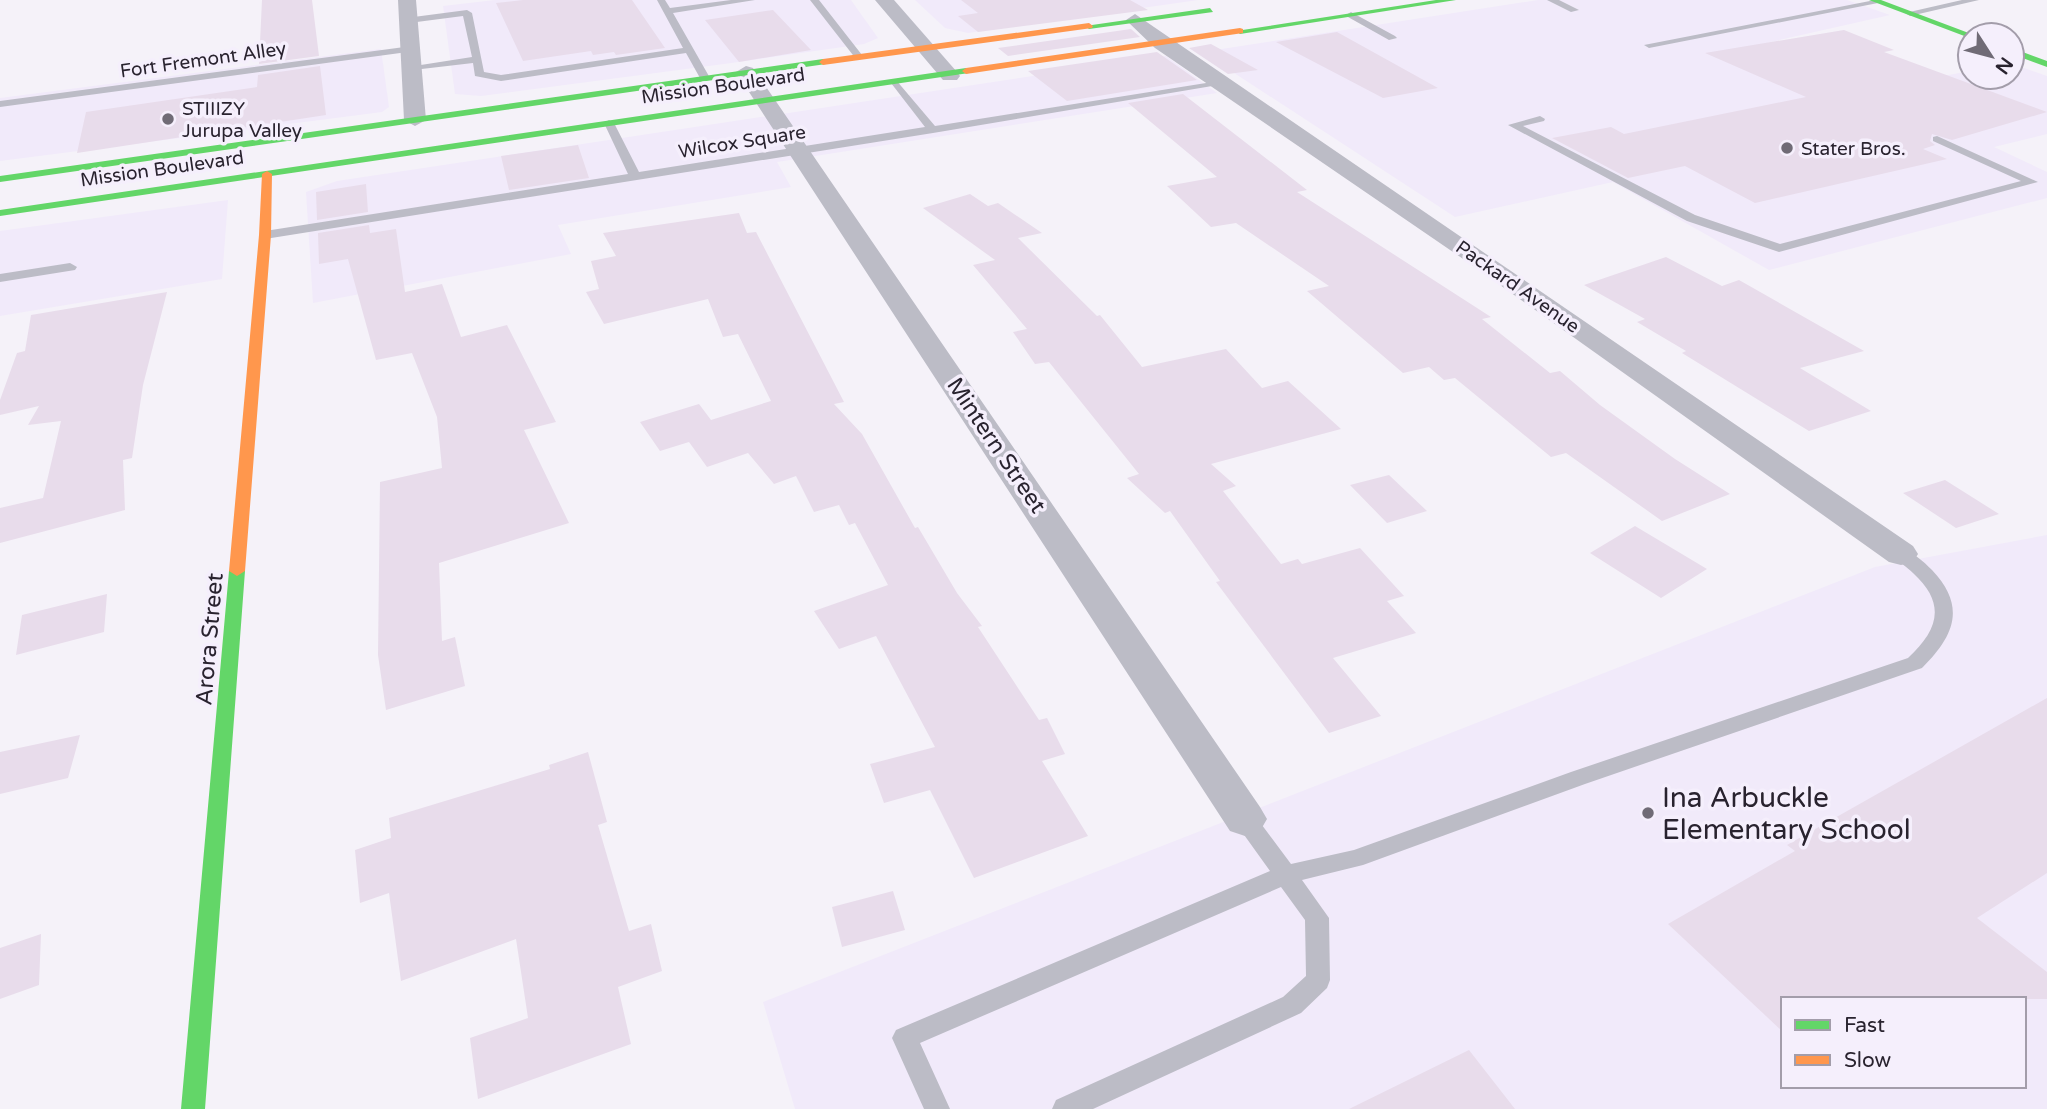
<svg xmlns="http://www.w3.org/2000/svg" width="2047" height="1109" font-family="'Varela Round',sans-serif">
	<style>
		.built { fill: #f1eafa; fill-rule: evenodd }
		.building { fill: #e8dceb }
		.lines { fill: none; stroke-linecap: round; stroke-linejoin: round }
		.lane { fill: #bcbcc6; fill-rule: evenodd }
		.street { fill: #bcbcc6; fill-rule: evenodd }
		.fast { fill: #63d668; fill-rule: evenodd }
		.slow { fill: #ff974d; fill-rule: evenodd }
		.poi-dot { fill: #706b76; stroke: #f5effc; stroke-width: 2.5 }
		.labels { text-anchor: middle; stroke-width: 7; stroke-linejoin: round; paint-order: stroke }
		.far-street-label { font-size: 19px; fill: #29232f; stroke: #f5effc }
		.far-poi-label { font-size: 19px; fill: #29232f; stroke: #f5effc; text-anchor: start }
		.street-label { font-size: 23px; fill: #29232f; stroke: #f5effc }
		.near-poi-label { font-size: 28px; fill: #29232f; stroke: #f5effc; text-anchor: start }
	</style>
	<rect width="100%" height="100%" fill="#f5f2f9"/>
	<!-- built -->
	<path class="built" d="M 495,0 L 851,0 L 878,38 L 864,44 L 724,64 L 481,96 L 455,94 L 443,6 Z
		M 915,0 L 1198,0 L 968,33 L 945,28 Z
		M 1538,0 L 1847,0 L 1890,15 L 1753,46 L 1862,91 L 1970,71 L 1970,77 L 2012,77 L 2013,64 L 2047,76 L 2047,134 L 1994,147 L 2047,172 L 2047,198 L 1769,270 L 1613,182 L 1455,217 L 1202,52 Z
		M 381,49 L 389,107 L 382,112 L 0,161 L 0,98 Z
		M 1166,56 L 1217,93 L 777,162 L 791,187 L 558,225 L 571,254 L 313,303 L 306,192 L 337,181 Z
		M 228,200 L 222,279 L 0,316 L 0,231 Z
		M 2047,535 L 2047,1109 L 795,1109 L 763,1002 L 1875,567 ZM 1783,999 L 2024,999 L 2024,1086 L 1783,1086 Z"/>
	<!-- building -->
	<path class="building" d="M 262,0 L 312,0 L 319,56 L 259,64 Z
		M 523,0 L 632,0 L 665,48 L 616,55 L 614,52 L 593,55 L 591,51 L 523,61 L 496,3 Z
		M 961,0 L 1130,0 L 1148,10 L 978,32 L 958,16 L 978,13 Z
		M 773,10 L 811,50 L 739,62 L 705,20 Z
		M 1131,29 L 1140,37 L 1008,56 L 998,48 Z
		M 1844,30 L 1894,50 L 1884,52 L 2047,112 L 1952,140 L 1932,134 L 1930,141 L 1935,145 L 1923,149 L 1947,159 L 1755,203 L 1685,166 L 1628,178 L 1552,138 L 1611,127 L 1624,134 L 1806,97 L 1705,53 Z
		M 1337,32 L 1438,88 L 1383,98 L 1276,42 Z
		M 1211,44 L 1258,70 L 1228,74 L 1189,48 Z
		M 1157,52 L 1197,80 L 1067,101 L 1028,71 Z
		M 320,66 L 326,115 L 77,153 L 86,112 L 257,87 L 258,75 Z
		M 1183,94 L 1307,190 L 1297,192 L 1491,317 L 1482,319 L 1550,373 L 1560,371 L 1600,405 L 1675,459 L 1730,494 L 1662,521 L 1566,453 L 1551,457 L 1455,378 L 1444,380 L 1429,367 L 1403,373 L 1307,291 L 1329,286 L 1236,223 L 1211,227 L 1167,186 L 1217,177 L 1128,103 Z
		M 578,145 L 589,178 L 509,190 L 501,156 Z
		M 366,184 L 368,212 L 317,220 L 316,192 Z
		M 970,194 L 988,206 L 998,203 L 1042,233 L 1018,238 L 1097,316 L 1100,315 L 1142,367 L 1226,349 L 1262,388 L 1288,381 L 1341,429 L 1211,464 L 1236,486 L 1223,491 L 1281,564 L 1298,559 L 1302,564 L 1360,548 L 1404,596 L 1387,601 L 1416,633 L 1333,658 L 1381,716 L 1329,733 L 1216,582 L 1220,581 L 1170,511 L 1165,513 L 1127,478 L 1139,474 L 1049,362 L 1035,364 L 1013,332 L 1027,329 L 973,265 L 995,260 L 923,208 Z
		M 739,213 L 747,233 L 756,232 L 844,402 L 834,404 L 862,434 L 915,528 L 918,527 L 957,593 L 982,626 L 978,627 L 1039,720 L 1047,718 L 1065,754 L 1042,761 L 1088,836 L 974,878 L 930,790 L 884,803 L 870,764 L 935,747 L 876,636 L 839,649 L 814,611 L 888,585 L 855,523 L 849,525 L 839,505 L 814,512 L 796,476 L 774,484 L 748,453 L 707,467 L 689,442 L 660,451 L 640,422 L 699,404 L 711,420 L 771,401 L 738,334 L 723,337 L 708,299 L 604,324 L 586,292 L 599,289 L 591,261 L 616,256 L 603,233 Z
		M 369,225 L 370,233 L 396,229 L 405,292 L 442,284 L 461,337 L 507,325 L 556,422 L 524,430 L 569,523 L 439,563 L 442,641 L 455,637 L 465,686 L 386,710 L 378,655 L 380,482 L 442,468 L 437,417 L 412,353 L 376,360 L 348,259 L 319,264 L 318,233 Z
		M 1666,257 L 1722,286 L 1739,280 L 1864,351 L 1800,368 L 1871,411 L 1809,431 L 1682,353 L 1686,351 L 1637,322 L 1645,319 L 1584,285 Z
		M 167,292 L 143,385 L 132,458 L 123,460 L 125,510 L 0,543 L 0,508 L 43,498 L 61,421 L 28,425 L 39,406 L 0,415 L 0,400 L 17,353 L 25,351 L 31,315 Z
		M 1389,475 L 1427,511 L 1387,523 L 1350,485 Z
		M 1945,480 L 1999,514 L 1956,528 L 1903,493 Z
		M 1635,526 L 1707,569 L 1661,598 L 1590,553 Z
		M 107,594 L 104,632 L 16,655 L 22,615 Z
		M 2047,698 L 2047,873 L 1977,918 L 2047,972 L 2047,999 L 1783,999 L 1783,1032 L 1668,924 L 1795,851 L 1787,845 Z
		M 80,735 L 68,778 L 0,794 L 0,752 Z
		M 588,752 L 607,822 L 598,825 L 629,931 L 651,924 L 662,971 L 618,987 L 631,1044 L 478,1099 L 470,1038 L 528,1018 L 516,939 L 401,981 L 389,893 L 360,903 L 355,850 L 391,838 L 389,818 L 550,769 L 549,765 Z
		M 893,891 L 905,930 L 842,947 L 832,907 Z
		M 41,934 L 39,985 L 0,999 L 0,948 Z
		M 1469,1050 L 1515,1109 L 1349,1109 Z"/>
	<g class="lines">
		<!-- lane -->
		<path class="lane" d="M 657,0 L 665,0 L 670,8 L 731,0 L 755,0 L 673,13 L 710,78 L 705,81 L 700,78 L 686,53 L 501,81 L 475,76 L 473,63 L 413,70 L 408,67 L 472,57 L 463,16 L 409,23 L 406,22 L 406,18 L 467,10 L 472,13 L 484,72 L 501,75 L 683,48 Z
			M 810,0 L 819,0 L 862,55 L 862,59 L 856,59 Z
			M 1547,0 L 1559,0 L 1579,10 L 1571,12 Z
			M 1875,0 L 1883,2 L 1649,48 L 1644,45 Z
			M 1962,0 L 1979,0 L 1910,16 L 1905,13 Z
			M 1351,12 L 1395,36 L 1397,38 L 1389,40 L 1348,17 L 1346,15 Z
			M 412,46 L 415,47 L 415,51 L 0,107 L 0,101 Z
			M 896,80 L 935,126 L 1225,80 L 1230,83 L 933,133 L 265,239 L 259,235 L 265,231 L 628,174 L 604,123 L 609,120 L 614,123 L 639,172 L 925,127 L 891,83 Z
			M 1540,116 L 1545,119 L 1544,121 L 1523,126 L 1695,215 L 1780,244 L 2021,181 L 1933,141 L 1933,137 L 1937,136 L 2038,182 L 1779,252 L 1687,221 L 1508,125 Z
			M 70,263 L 77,267 L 75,270 L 0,282 L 0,274 Z
			M 1901,548 C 1913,552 1923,561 1932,570 C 1967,607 1954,636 1922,668 L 1585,784 L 1363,865 L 1302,880 L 1329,918 L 1330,980 L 1327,988 L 1301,1013 L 1093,1109 L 1052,1109 L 1056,1100 L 1283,997 L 1306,976 L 1305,920 L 1281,887 L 920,1043 L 950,1109 L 924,1109 L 892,1038 L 896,1030 L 1270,871 L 1237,825 L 1234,819 L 1237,813 L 1245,810 L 1253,813 L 1291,864 L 1354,850 L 1571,772 L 1908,658 C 1938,630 1947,604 1913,573 C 1906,566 1898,562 1892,554 Z"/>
		<!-- street -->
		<path class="street" d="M 398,0 L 416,0 L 426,120 L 415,126 L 404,120 Z
			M 875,0 L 894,0 L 957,72 L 960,76 L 957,80 L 943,80 Z
			M 1135,14 L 1913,546 L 1918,554 L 1913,562 L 1901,565 L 1889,562 L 1472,265 L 1155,48 L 1126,20 Z
			M 746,66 L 753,68 L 1260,807 L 1267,819 L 1260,831 L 1245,836 L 1230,831 L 736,72 Z"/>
		<!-- fast -->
		<path class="fast" d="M 1436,0 L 1456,0 L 1240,34 L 1236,31 Z
			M 1869,0 L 1881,0 L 1974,35 L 1967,37 Z
			M 1210,8 L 1213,12 L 1089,29 L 1085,26 Z
			M 2012,48 L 2047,61 L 2047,67 L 2012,54 Z
			M 823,59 L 826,60 L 826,64 L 0,182 L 0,176 Z
			M 966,68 L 969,69 L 969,73 L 0,216 L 0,210 Z
			M 237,566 L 245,571 L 205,1109 L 181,1109 L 229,571 Z"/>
		<!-- slow -->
		<path class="slow" d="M 1089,23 L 1093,26 L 1092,28 L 823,65 L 819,62 L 823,59 Z
			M 1240,28 L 1243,29 L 1243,33 L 966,74 L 962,71 L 966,68 Z
			M 267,171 L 272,174 L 271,235 L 245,571 L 237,576 L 229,571 L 259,235 L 262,174 Z"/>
	</g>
	<!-- markers -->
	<g class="poi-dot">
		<circle cx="168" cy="119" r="7"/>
		<circle cx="1787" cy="148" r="7"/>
		<circle cx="1648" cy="813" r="7"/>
	</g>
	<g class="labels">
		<!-- far-street labels -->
		<g class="far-street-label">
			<text transform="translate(203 59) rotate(-8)" y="7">Fort Fremont Alley</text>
			<text transform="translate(723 85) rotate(-8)" y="7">Mission Boulevard</text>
			<text transform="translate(742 141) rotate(-9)" y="7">Wilcox Square</text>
			<text transform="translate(162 168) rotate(-8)" y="7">Mission Boulevard</text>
			<text transform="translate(1518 286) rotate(35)" y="7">Packard Avenue</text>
		</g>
		<!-- far-poi labels -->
		<g class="far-poi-label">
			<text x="182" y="115">STIIIZY<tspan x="182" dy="22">Jurupa Valley</tspan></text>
			<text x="1801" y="155">Stater Bros.</text>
		</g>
		<!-- street labels -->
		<g class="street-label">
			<text transform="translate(997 445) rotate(56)" y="8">Mintern Street</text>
			<text transform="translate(209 639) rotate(-85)" y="8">Arora Street</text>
		</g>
		<!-- near-poi labels -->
		<g class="near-poi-label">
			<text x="1662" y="807">Ina Arbuckle<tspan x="1662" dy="32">Elementary School</tspan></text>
		</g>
	</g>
	<!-- legend -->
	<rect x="1781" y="997" width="245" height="91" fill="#f5effc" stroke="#a39daa" stroke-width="2"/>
	<rect x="1795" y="1020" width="35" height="10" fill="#63d668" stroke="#a39daa" stroke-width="2"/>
	<text x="1844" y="1032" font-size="21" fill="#29232f">Fast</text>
	<rect x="1795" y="1055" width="35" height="10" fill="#ff974d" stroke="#a39daa" stroke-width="2"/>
	<text x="1844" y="1067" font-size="21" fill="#29232f">Slow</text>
	<!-- north arrow -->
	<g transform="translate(1991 56) rotate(126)"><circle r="33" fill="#f5effc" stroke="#a39daa" stroke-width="2"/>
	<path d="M0-5L12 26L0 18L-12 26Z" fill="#706b76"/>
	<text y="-10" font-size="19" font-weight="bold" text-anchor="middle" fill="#29232f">N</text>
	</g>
</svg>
